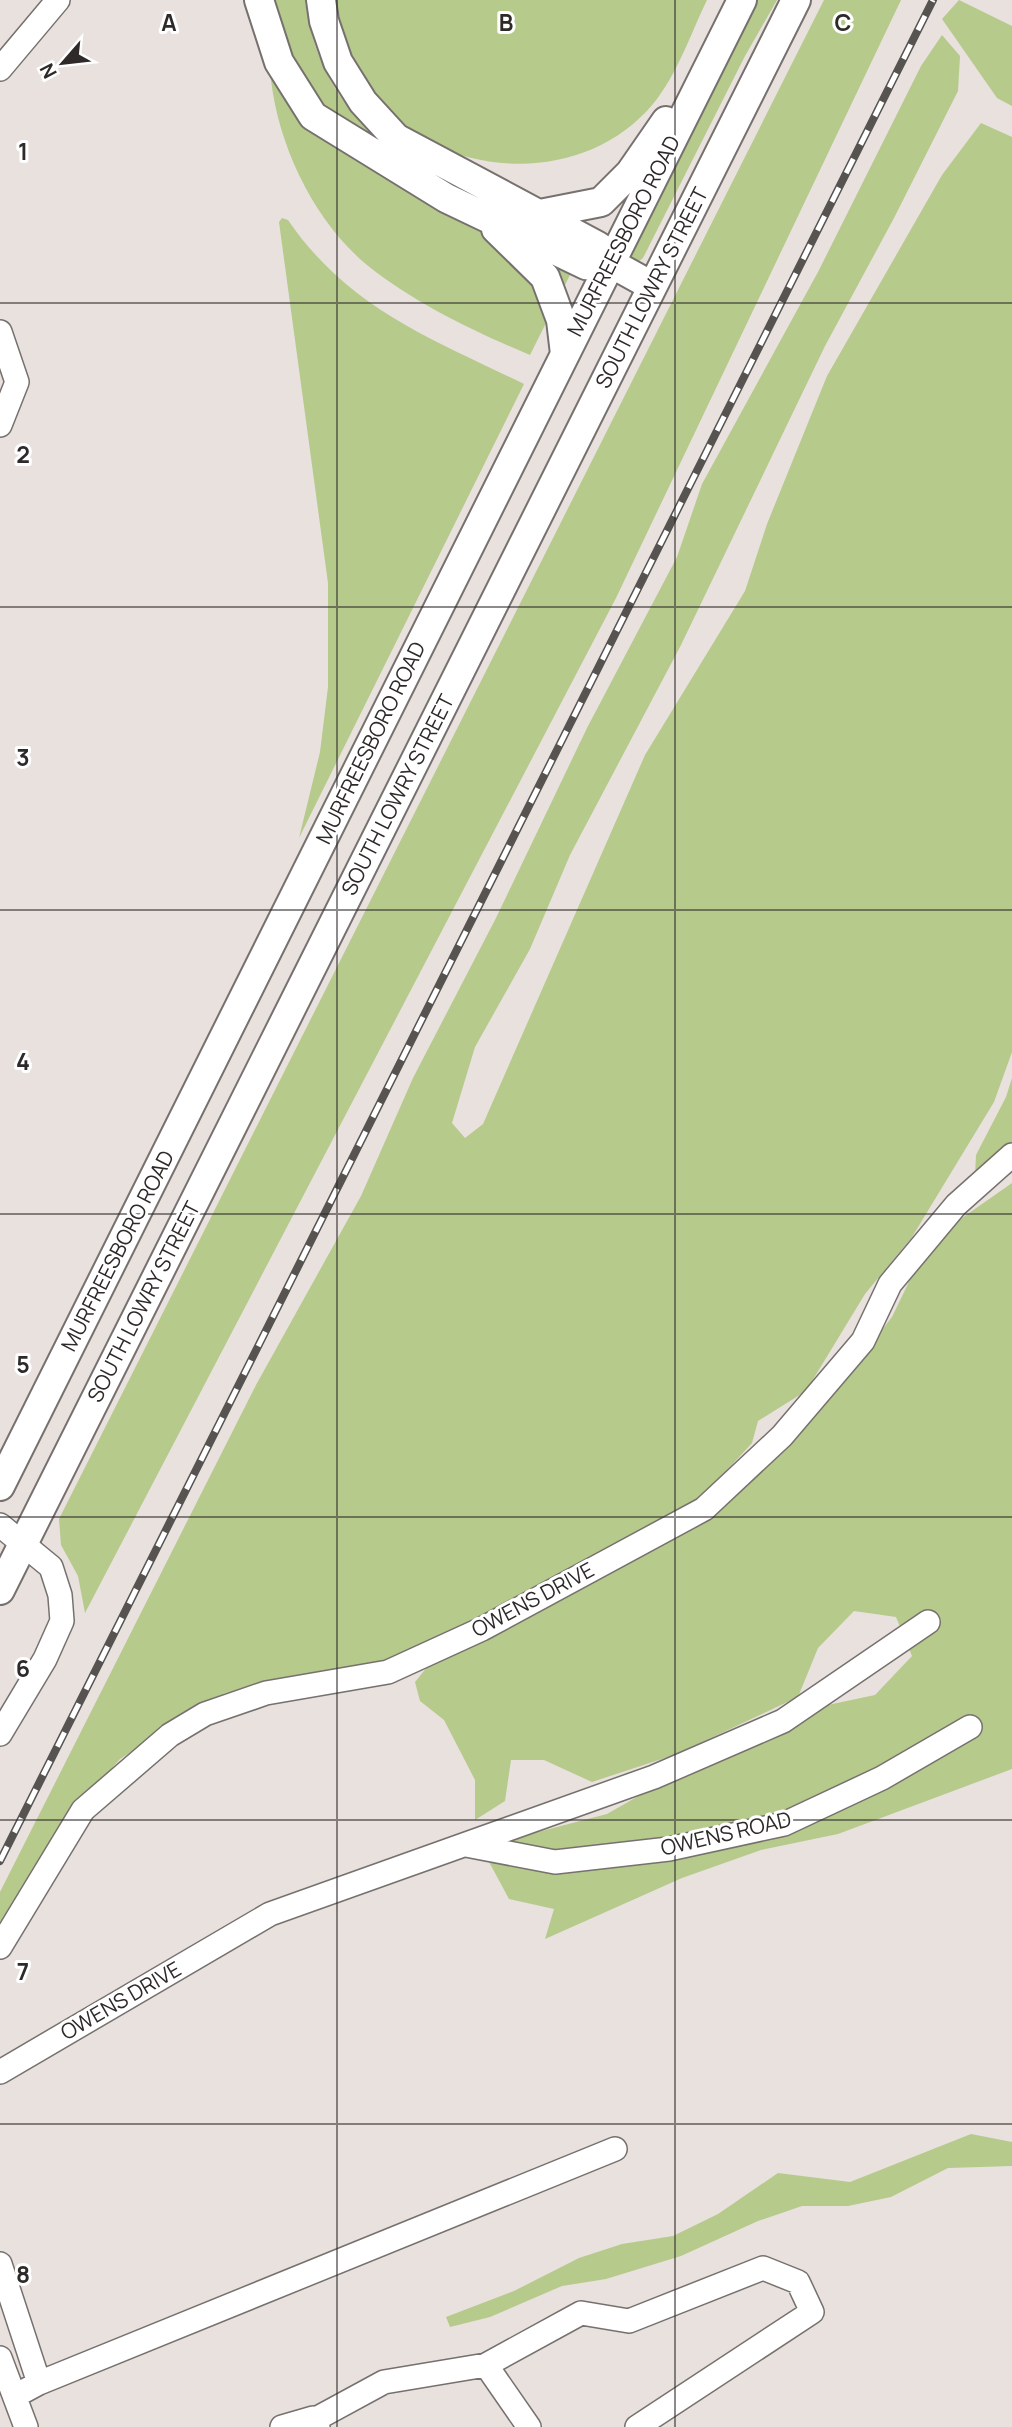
<svg xmlns="http://www.w3.org/2000/svg" width="1012" height="2427" font-family="Manrope,sans-serif">
	<style>
		.green { fill: #b6ca8b }
		.lines { fill: none; stroke-linecap: round; stroke-linejoin: round }
		.minor-casing { stroke: #76716e; stroke-width: 26 }
		.major-casing { stroke: #76716e; stroke-width: 32 }
		.minor { stroke: #fff; stroke-width: 23 }
		.major { stroke: #fff; stroke-width: 28 }
		.rail-casing { stroke: #565351; stroke-width: 8 }
		.rail { stroke: #fff; stroke-width: 5; stroke-dasharray: 16; stroke-linecap: butt }
		.grid { fill: none; stroke: #2d2a29; stroke-width: 2; stroke-opacity: 0.55 }
		.labels { text-anchor: middle; stroke-width: 6; stroke-linejoin: round; paint-order: stroke }
		.street-label { font-size: 21px; fill: #2d2a29; stroke: #fff }
		.grid-label { font-size: 23px; text-anchor: middle; font-weight: bold; fill: #2d2a29; stroke: #fff; stroke-width: 6; stroke-linejoin: round; paint-order: stroke }
	</style>
	<rect width="100%" height="100%" fill="#e8e1de"/>
	<!-- green -->
	<path class="green" d="M 269,0 L 305,0 C 325,152 455,186 575,244 L 581,253 L 530,355 C 475,332 414,303 367,265 C 314,221 279,147 271,80 C 268,54 269,26 269,0 Z
		M 328,0 L 707,0 C 691,33 677,75 653,104 C 578,193 432,178 364,89 C 350,71 337,23 328,0 Z
		M 755,0 L 777,0 L 745,56 L 643,258 L 638,262 L 633,261 L 629,253 Z
		M 824,0 L 901,0 L 616,598 L 85,1613 L 78,1576 L 61,1545 L 59,1519 Z
		M 959,0 L 1012,26 L 1012,106 L 997,98 L 942,19 Z
		M 942,35 L 960,56 L 958,91 L 894,218 L 825,346 L 681,645 L 570,855 L 530,949 L 475,1047 L 452,1123 L 465,1138 L 483,1124 L 645,755 L 745,591 L 767,524 L 827,376 L 942,175 L 981,123 L 1012,137 L 1012,1052 L 994,1102 L 912,1237 L 865,1294 L 806,1391 L 758,1421 L 752,1443 L 695,1505 L 457,1633 L 375,1667 L 225,1693 L 120,1759 L 77,1808 L 0,1939 L 0,1892 L 256,1385 L 361,1196 L 413,1078 L 496,918 L 587,728 L 677,557 L 702,484 L 818,272 L 921,66 Z
		M 282,218 L 288,220 C 349,309 432,339 524,384 L 299,838 L 320,752 L 328,687 L 328,583 L 279,222 Z
		M 1012,1078 L 1012,1173 L 974,1197 L 976,1155 L 1006,1097 Z
		M 1012,1183 L 1012,1769 L 838,1834 L 761,1850 L 682,1878 L 545,1939 L 554,1909 L 509,1899 L 488,1860 L 511,1839 L 607,1814 L 679,1773 L 823,1706 L 875,1695 L 912,1656 L 896,1617 L 854,1611 L 818,1648 L 798,1697 L 677,1754 L 592,1782 L 544,1760 L 511,1760 L 505,1801 L 475,1820 L 475,1780 L 444,1720 L 420,1701 L 415,1682 L 432,1661 L 610,1574 L 709,1510 L 863,1354 L 892,1317 L 919,1261 L 962,1218 Z
		M 971,2134 L 1012,2142 L 1012,2166 L 948,2168 L 891,2197 L 848,2206 L 802,2206 L 758,2221 L 681,2256 L 606,2279 L 562,2286 L 490,2317 L 450,2327 L 446,2317 L 514,2291 L 579,2258 L 622,2244 L 673,2236 L 718,2214 L 778,2173 L 850,2182 Z"/>
	<g class="lines">
		<defs>
			<path id="minor" d="M 0,69 L 58,0
				M 0,332 L 17,382 L 0,425
				M 0,1525 L 51,1567 L 60,1595 L 62,1621 L 45,1659 L 0,1734
				M 466,1845 L 555,1862 L 669,1849 L 784,1824 L 882,1778 L 970,1727
				M 0,1947 L 83,1810 L 170,1735 L 205,1714 L 266,1693 L 388,1672 L 482,1629 L 704,1509 L 782,1436 L 863,1341 L 890,1284 L 956,1205 L 1012,1155
				M 0,2072 L 270,1914 L 654,1777 L 783,1721 L 928,1622
				M 0,2264 L 39,2383
				M 0,2358 L 26,2427
				M 15,2396 L 39,2383 L 615,2149
				M 314,2420 L 384,2382 L 486,2365
				M 282,2427 L 313,2418 L 318,2427
				M 529,2427 L 486,2365 L 581,2313 L 629,2321 L 763,2268 L 798,2282 L 812,2312 L 637,2427"/>
			<path id="major" d="M 259,0 L 279,62 L 313,116 L 446,198 L 586,265 L 598,256
				M 321,0 L 324,21 L 338,62 L 363,102 L 396,138 L 598,246 L 598,256
				M 540,214 L 601,202 L 630,173 L 666,121
				M 496,229 L 545,277 L 561,320 L 565,354
				M 598,256 L 652,286
				M 0,1486 L 742,0
				M 0,1590 L 796,0"/>
		</defs>
		<!-- minor casing -->
		<use href="#minor" class="minor-casing"/>
		<!-- major casing -->
		<use href="#major" class="major-casing"/>
		<!-- minor -->
		<use href="#minor" class="minor"/>
		<!-- major -->
		<use href="#major" class="major"/>
		<defs>
			<path id="rail" d="M 0,1861 L 933,0"/>
		</defs>
		<!-- rail casing -->
		<use href="#rail" class="rail-casing"/>
		<!-- rail -->
		<use href="#rail" class="rail"/>
	</g>
	<!-- grid -->
	<path class="grid" d="M 337,0 L 337,2427M 675,0 L 675,2427M 0,303 L 1012,303M 0,607 L 1012,607M 0,910 L 1012,910M 0,1214 L 1012,1214M 0,1517 L 1012,1517M 0,1820 L 1012,1820M 0,2124 L 1012,2124"/>
	<g class="labels">
		<!-- street labels -->
		<g class="street-label">
			<text transform="translate(624 236) rotate(-63)" y="7">MURFREESBORO ROAD</text>
			<text transform="translate(652 288) rotate(-63)" y="7">SOUTH LOWRY STREET</text>
			<text transform="translate(371 743) rotate(-64)" y="7">MURFREESBORO ROAD</text>
			<text transform="translate(398 795) rotate(-63)" y="7">SOUTH LOWRY STREET</text>
			<text transform="translate(118 1251) rotate(-63)" y="7">MURFREESBORO ROAD</text>
			<text transform="translate(144 1302) rotate(-63)" y="7">SOUTH LOWRY STREET</text>
			<text transform="translate(533 1600) rotate(-28)" y="7">OWENS DRIVE</text>
			<text transform="translate(726 1834) rotate(-13)" y="7">OWENS ROAD</text>
			<text transform="translate(121 2001) rotate(-30)" y="7">OWENS DRIVE</text>
		</g>
	</g>
	<g class="grid-label">
		<text x="169" y="31">A</text>
		<text x="506" y="31">B</text>
		<text x="843" y="31">C</text>
		<text x="23" y="160">1</text>
		<text x="23" y="463">2</text>
		<text x="23" y="766">3</text>
		<text x="23" y="1070">4</text>
		<text x="23" y="1373">5</text>
		<text x="23" y="1677">6</text>
		<text x="23" y="1980">7</text>
		<text x="23" y="2283">8</text>
	</g>
	<!-- north arrow -->
	<g transform="translate(63 63) rotate(242)" stroke="#ffffff" stroke-width="5" paint-order="stroke">
	<path d="M0-5L12 26L0 18L-12 26Z" fill="#2d2a29"/>
	<text y="-10" font-size="19" font-weight="bold" text-anchor="middle" fill="#2d2a29">N</text>
	</g>
</svg>
